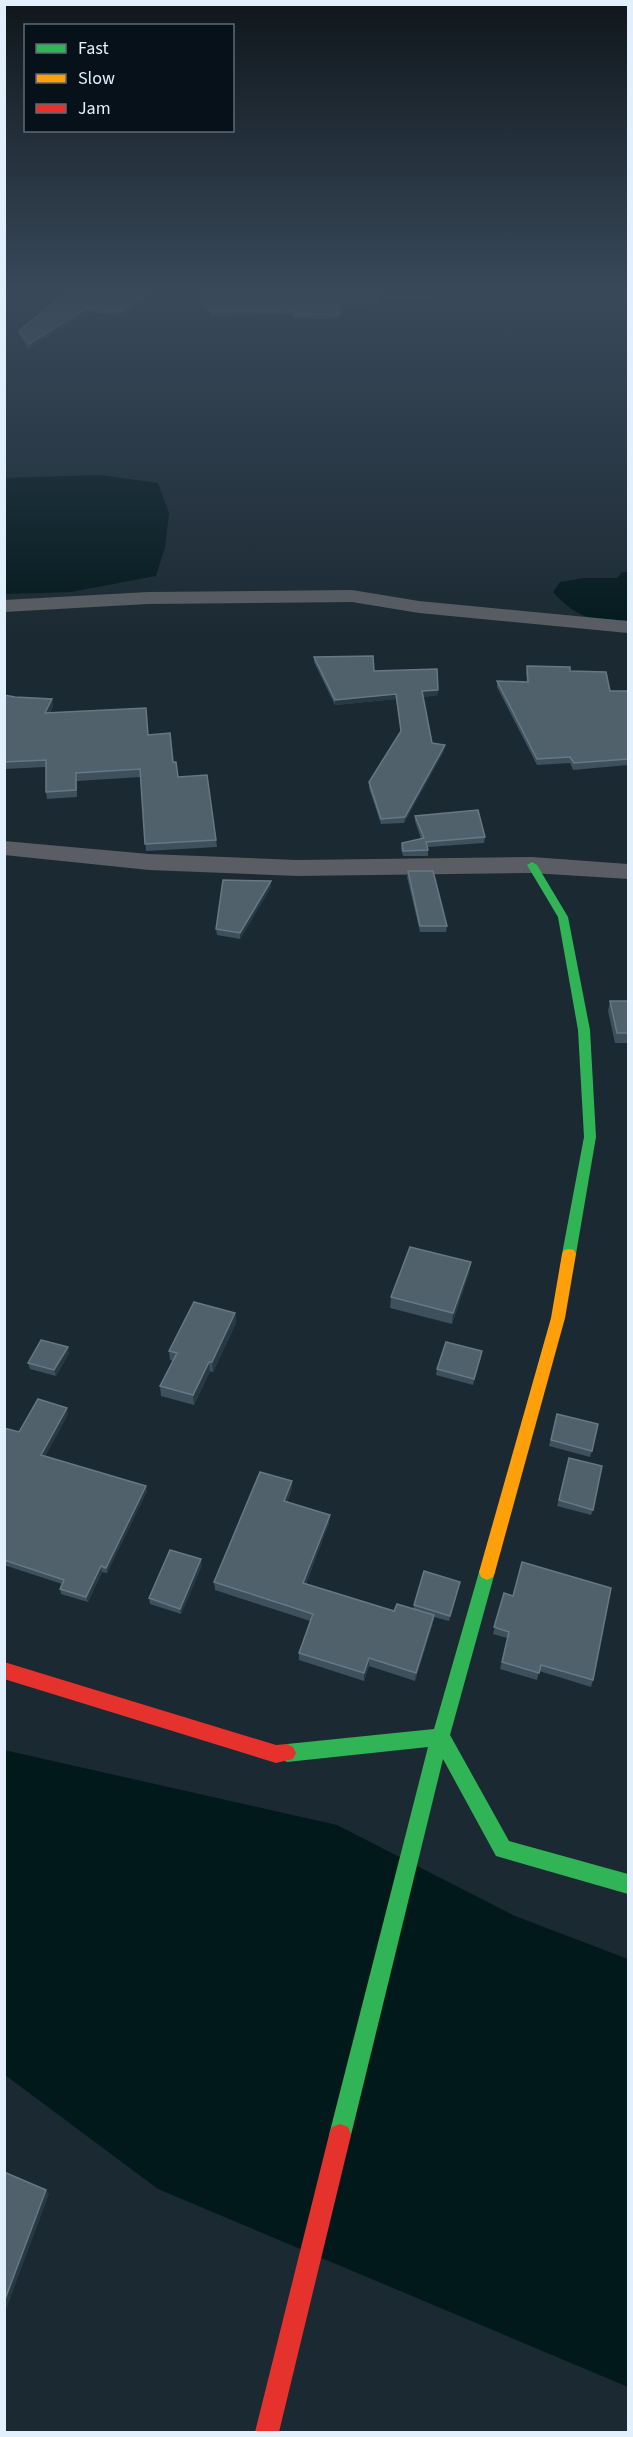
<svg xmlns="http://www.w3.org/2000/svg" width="633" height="2437" font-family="'Source Sans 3',sans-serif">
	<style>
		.water { fill: #02191c }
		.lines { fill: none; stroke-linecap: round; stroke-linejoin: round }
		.street { fill: #5a5d63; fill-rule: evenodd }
		.fast { fill: #30b455; fill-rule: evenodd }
		.slow { fill: #ff9f0a; fill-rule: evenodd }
		.jam { fill: #e5322d; fill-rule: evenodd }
		.wall { fill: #3e505b }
		.shaded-wall { fill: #293943 }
		.building { fill: #50616c; stroke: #667883; stroke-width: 1.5 }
	</style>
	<rect width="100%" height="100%" fill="#1b2932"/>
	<!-- water -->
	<path class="water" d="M 100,475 L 158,483 L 169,513 L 165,547 L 156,576 L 71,592 L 5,594 L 5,478 Z
		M 622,572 L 628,572 L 628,620 C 592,622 577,618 553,592 L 560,582 L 584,578 L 617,578 Z
		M 4,1750 L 337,1825 L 515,1916 L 628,1959 L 628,2387 L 158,2189 L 5,2075 Z"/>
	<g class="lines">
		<!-- street -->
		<path class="street" d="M 352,590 L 419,601 L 628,621 L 628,633 L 419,613 L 352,602 L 148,604 L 4,612 L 4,600 L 148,592 Z
			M 4,841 L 149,854 L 297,860 L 532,857 L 628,864 L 628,879 L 532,873 L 297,876 L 149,870 L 4,855 Z"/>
		<!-- fast -->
		<path class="fast" d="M 532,862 L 537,865 L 568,917 L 590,1030 L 596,1137 L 576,1254 L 574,1258 L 564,1258 L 562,1254 L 584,1137 L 578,1030 L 558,917 L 527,865 Z
			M 487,1564 L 493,1567 L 495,1572 L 450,1735 L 509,1841 L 628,1874 L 628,1894 L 496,1856 L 443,1759 L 351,2135 L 348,2143 L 340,2146 L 332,2143 L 329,2135 L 428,1747 L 287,1762 L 281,1759 L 278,1753 L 281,1747 L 287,1744 L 434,1729 L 479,1572 L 481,1567 Z"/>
		<!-- slow -->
		<path class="slow" d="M 569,1249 L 574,1250 L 576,1254 L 565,1318 L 495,1572 L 493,1577 L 487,1580 L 481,1577 L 479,1572 L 551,1318 L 562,1254 L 564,1250 Z"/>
		<!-- jam -->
		<path class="jam" d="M 4,1662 L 276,1745 L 287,1744 L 293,1747 L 296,1753 L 293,1759 L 276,1763 L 4,1679 Z
			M 340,2124 L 348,2127 L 351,2135 L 279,2432 L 255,2432 L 329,2135 L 332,2127 Z"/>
	</g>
	<!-- wall -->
	<path class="wall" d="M 62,295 L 154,295 L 120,316 L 88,312 L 29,349 L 19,335 L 19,331 Z
		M 200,295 L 448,295 L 448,297 L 383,298 L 378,299 L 379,304 L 338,305 L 340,316 L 338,318 L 294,319 L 293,314 L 210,316 L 210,312 L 206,312 L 205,307 L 201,307 Z
		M 314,657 L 374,671 L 438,695 L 423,697 L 432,743 L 444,751 L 404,823 L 381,824 L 369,788 L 369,782 L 401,732 L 396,699 L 335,705 L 314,662 Z
		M 527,666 L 570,671 L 610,691 L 628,691 L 628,765 L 573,770 L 570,763 L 537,765 L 497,687 L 497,681 L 527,682 L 526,672 Z
		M 4,695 L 15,697 L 52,699 L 53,706 L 50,713 L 148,735 L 173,762 L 178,777 L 216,840 L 217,847 L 146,851 L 141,777 L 77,781 L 77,797 L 47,799 L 46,792 L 46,767 L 4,769 Z
		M 415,816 L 485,837 L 484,843 L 428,847 L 428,856 L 403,856 L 401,849 L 402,843 L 421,839 L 415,821 Z
		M 408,871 L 447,926 L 446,932 L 420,932 L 407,877 Z
		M 271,887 L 240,939 L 217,935 L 216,929 Z
		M 610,1001 L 628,1001 L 628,1043 L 615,1043 L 608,1011 Z
		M 471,1262 L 469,1273 L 452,1324 L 390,1308 L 391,1297 Z
		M 235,1313 L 236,1323 L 213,1372 L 210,1371 L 194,1405 L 161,1396 L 160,1386 L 173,1361 L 170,1360 L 169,1351 Z
		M 69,1353 L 56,1376 L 30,1369 L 28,1363 Z
		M 481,1357 L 473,1385 L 436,1375 L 437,1369 Z
		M 68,1414 L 45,1456 L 147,1491 L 107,1573 L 102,1572 L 88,1602 L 61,1594 L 60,1589 L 62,1584 L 4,1565 L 4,1428 L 19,1432 Z
		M 557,1414 L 592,1451 L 590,1457 L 549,1446 Z
		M 569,1458 L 593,1510 L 591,1515 L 557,1506 Z
		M 292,1481 L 292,1489 L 287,1502 L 329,1523 L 306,1584 L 394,1611 L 413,1609 L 414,1605 L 460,1582 L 449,1621 L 434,1617 L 433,1623 L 415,1681 L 369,1666 L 364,1681 L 299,1660 L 299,1653 L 310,1621 L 215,1590 L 214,1582 Z
		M 202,1565 L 181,1614 L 150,1604 L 149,1598 Z
		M 504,1593 L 593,1680 L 591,1687 L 539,1671 L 537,1680 L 500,1669 L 507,1638 L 493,1634 Z"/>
	<!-- shaded-wall -->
	<path class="shaded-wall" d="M 147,295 L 154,295 L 120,316 L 120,312 Z
		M 377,295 L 383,295 L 383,298 L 377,299 Z
		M 87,308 L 88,312 L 29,349 L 29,344 Z
		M 438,690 L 438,695 L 422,697 L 422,691 Z
		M 396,694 L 396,699 L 335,705 L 335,700 Z
		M 52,699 L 53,706 L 46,720 L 45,713 Z
		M 445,745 L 444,751 L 404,823 L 405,817 Z
		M 271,881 L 271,887 L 240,939 L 240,933 Z
		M 471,1262 L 469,1273 L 452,1324 L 453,1313 Z
		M 235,1313 L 236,1323 L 213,1372 L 212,1362 Z
		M 68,1347 L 69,1353 L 56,1376 L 54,1370 Z
		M 482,1351 L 481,1357 L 473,1385 L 474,1379 Z
		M 209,1362 L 210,1371 L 194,1405 L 193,1395 Z
		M 67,1408 L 68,1414 L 42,1461 L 41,1455 Z
		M 292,1481 L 292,1489 L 284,1509 L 284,1501 Z
		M 146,1486 L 147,1491 L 107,1573 L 106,1568 Z
		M 330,1515 L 329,1523 L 303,1591 L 303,1583 Z
		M 201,1559 L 202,1565 L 181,1614 L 180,1609 Z
		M 101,1566 L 102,1572 L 88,1602 L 86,1597 Z
		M 434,1615 L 433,1623 L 415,1681 L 416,1673 Z
		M 369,1658 L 369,1666 L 364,1681 L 364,1673 Z
		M 46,2190 L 49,2194 L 4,2315 L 4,2302 Z"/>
	<!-- building -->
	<path class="building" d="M 62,295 L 147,295 L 120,312 L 87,308 L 29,344 L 19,331 Z
		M 201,295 L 379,295 L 377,295 L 379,300 L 337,301 L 340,312 L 338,314 L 294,315 L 293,310 L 210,312 L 210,308 L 206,308 L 205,302 L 201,303 Z
		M 373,656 L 374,671 L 437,669 L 438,690 L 422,691 L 432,743 L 445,745 L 405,817 L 381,819 L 369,782 L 401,731 L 396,694 L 335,700 L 314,657 Z
		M 527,666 L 570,667 L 570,671 L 606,672 L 610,691 L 628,691 L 628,759 L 574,763 L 570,757 L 537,759 L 497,681 L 528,682 Z
		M 4,695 L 15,697 L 52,699 L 45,713 L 146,708 L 148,735 L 170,733 L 173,762 L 176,762 L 178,777 L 207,775 L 216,840 L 145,844 L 140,769 L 76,773 L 76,790 L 46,792 L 46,760 L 4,762 Z
		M 478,810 L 485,837 L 426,842 L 428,850 L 403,851 L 402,843 L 424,838 L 415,816 Z
		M 408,871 L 433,871 L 447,926 L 420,926 Z
		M 223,880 L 271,881 L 240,933 L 216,929 Z
		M 610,1001 L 628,1001 L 628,1033 L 617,1033 Z
		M 410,1247 L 471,1262 L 453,1313 L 391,1297 Z
		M 194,1302 L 235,1313 L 212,1362 L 209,1362 L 193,1395 L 160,1386 L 177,1353 L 169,1351 Z
		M 41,1340 L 68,1347 L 54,1370 L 28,1363 Z
		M 446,1342 L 482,1351 L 474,1379 L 437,1369 Z
		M 38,1399 L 67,1408 L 41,1455 L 146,1486 L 106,1568 L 101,1566 L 86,1597 L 60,1589 L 64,1580 L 4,1560 L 4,1428 L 19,1432 Z
		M 557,1414 L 598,1424 L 592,1451 L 551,1440 Z
		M 569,1458 L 602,1466 L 593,1510 L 559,1500 Z
		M 260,1472 L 292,1481 L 284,1501 L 330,1515 L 303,1583 L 394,1611 L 397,1604 L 434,1615 L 416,1673 L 369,1658 L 364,1673 L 299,1653 L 313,1614 L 214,1582 Z
		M 170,1550 L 201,1559 L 180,1609 L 149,1598 Z
		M 522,1562 L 611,1588 L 593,1680 L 541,1665 L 539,1673 L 502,1662 L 509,1632 L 494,1627 L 504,1593 L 513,1596 Z
		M 424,1571 L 460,1582 L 450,1616 L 414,1605 Z
		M 4,2172 L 46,2190 L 4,2302 Z"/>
	<!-- sky -->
	<linearGradient id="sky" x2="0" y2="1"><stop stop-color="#0f171c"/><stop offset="0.46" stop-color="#39495a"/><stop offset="1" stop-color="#39495a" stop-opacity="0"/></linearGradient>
	<rect width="633" height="636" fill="url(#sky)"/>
	<!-- border -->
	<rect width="633" height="2437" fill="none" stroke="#e1f0fc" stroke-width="12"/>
	<!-- legend -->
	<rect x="24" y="24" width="210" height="108" fill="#07111a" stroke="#5e6a74" stroke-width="1.5"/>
	<rect x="36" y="44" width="30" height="9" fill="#30b455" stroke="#5e6a74" stroke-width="1.5"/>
	<text x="78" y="54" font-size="18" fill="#e1f0fc">Fast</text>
	<rect x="36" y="74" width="30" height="9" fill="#ff9f0a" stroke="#5e6a74" stroke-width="1.5"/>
	<text x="78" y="84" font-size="18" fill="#e1f0fc">Slow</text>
	<rect x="36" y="104" width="30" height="9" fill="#e5322d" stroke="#5e6a74" stroke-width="1.5"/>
	<text x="78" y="114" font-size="18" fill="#e1f0fc">Jam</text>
</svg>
